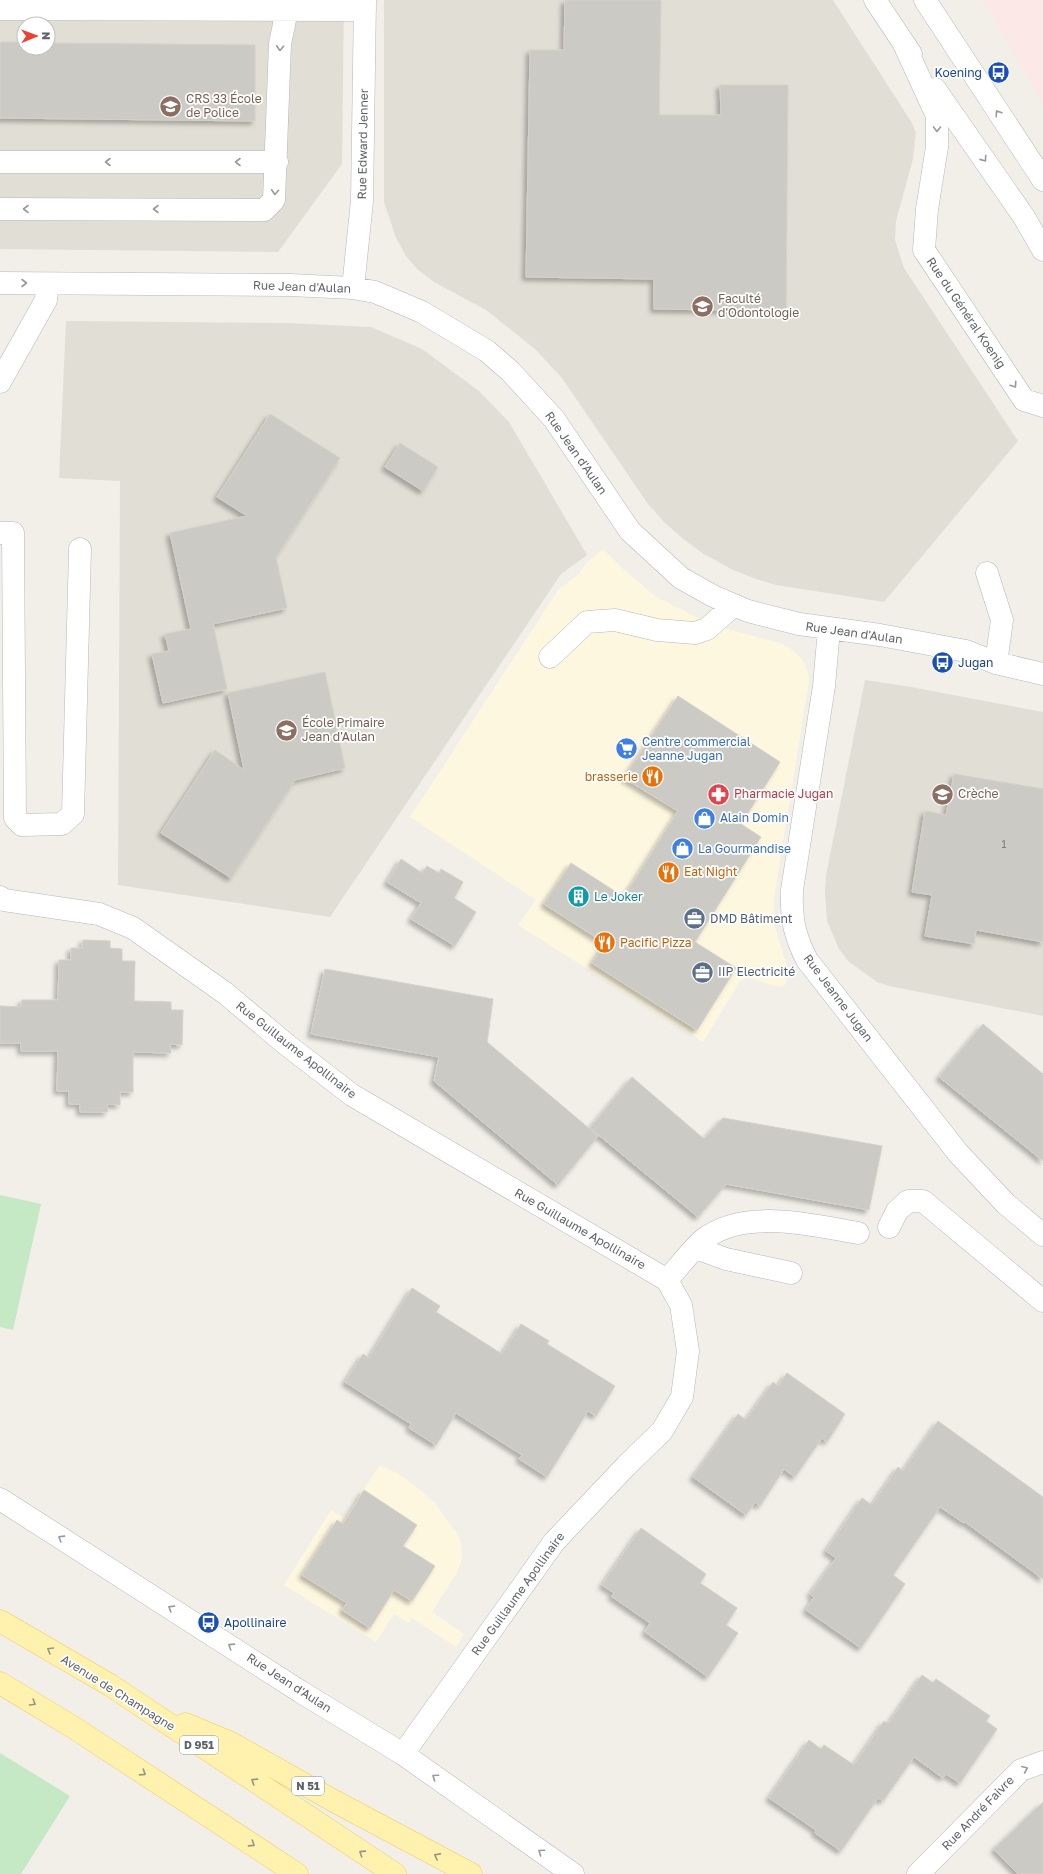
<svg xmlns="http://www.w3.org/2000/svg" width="1043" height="1874" font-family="'Golos Text',sans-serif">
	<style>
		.commercial { fill: #fef7e0 }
		.education { fill: #e1ded6; fill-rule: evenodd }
		.medical { fill: #fce8e6 }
		.green { fill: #c5e8c5 }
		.building { fill: #cccac5; stroke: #d6d1c6; filter: url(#shadow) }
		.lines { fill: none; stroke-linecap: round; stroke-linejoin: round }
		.minor-casing { stroke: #b5b8bc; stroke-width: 23 }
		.major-casing { stroke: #f2c960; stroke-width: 23 }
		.minor { stroke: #fff; stroke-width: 22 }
		.major { stroke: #fff2af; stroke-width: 22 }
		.oneway { stroke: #979a9d }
		.oneway2 { stroke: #979581 }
		.labels { text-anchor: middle; stroke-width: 3.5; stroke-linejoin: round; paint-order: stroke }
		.number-label { font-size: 10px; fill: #7a7d7f }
		.shield { fill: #fff; stroke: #8f9295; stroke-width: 1 }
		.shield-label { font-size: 11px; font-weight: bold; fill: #5f6368 }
		.transit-label { font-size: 12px; fill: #164399; stroke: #fff; text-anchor: start }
		.education-label { font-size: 12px; fill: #785e54; stroke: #fff; text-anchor: start }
		.street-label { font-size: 12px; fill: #5f6368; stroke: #fff }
		.shop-label { font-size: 12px; fill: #366cbe; stroke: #fff; text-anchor: start }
		.food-label { font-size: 12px; fill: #c56008; stroke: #fff; text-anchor: start }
		.health-label { font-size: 12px; fill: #be3a42; stroke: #fff; text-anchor: start }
		.culture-label { font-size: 12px; fill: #0d838f; stroke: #fff; text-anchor: start }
		.service-label { font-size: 12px; fill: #4e5e75; stroke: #fff; text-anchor: start }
	</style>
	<defs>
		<filter id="shadow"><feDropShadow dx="-3.5" dy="3.5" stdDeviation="2" flood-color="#0004"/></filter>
	</defs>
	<rect width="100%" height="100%" fill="#f1efe8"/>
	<!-- commercial -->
	<path class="commercial" d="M 603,549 L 622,568 L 655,596 L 712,625 L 780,643 L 790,648 L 803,660 L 808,672 L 809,681 L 774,898 L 774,924 L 789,973 L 785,985 L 779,987 L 749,978 L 741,980 L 703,1042 L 518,925 L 536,900 L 410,817 L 559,589 L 579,574 L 586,563 Z
		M 380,1465 L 399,1474 L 419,1489 L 435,1503 L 456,1532 L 461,1543 L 462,1558 L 458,1571 L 432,1612 L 464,1634 L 456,1647 L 412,1618 L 409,1623 L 394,1614 L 376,1642 L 284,1585 L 331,1510 L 344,1518 Z"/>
	<!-- education -->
	<path class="education" d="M 0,0 L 344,0 L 342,164 L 278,252 L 0,249 ZM 24,24 L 48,24 L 48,48 L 24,48 Z
		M 384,0 L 833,0 L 912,123 L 916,133 L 913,159 L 896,221 L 895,240 L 904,268 L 1018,441 L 884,602 L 776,585 L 756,579 L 731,569 L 704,554 L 687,542 L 665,523 L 648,504 L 562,378 L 535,349 L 486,310 L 434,282 L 417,269 L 406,256 L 396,238 L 384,202 Z
		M 66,321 L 288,323 L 371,327 L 422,349 L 479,391 L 509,422 L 587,555 L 561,574 L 330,917 L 118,885 L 120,481 L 59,478 Z
		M 865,680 L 911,687 L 1043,712 L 1043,1016 L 889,986 L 877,982 L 848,961 L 839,949 L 827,921 L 825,890 L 826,875 Z"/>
	<!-- medical -->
	<path class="medical" d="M 984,0 L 1043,0 L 1043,104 Z"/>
	<!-- green -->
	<path class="green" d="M 0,1195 L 41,1204 L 13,1330 L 0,1327 Z
		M 0,1753 L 70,1796 L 21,1874 L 0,1874 Z"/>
	<!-- building -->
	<path class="building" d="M 565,0 L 661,0 L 659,115 L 721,115 L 720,85 L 788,85 L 786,311 L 654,309 L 654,279 L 526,277 L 530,50 L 564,50 Z
		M 0,42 L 24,42 L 24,48 L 48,48 L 48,43 L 255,45 L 255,121 L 0,118 Z
		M 270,414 L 340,458 L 276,557 L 287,608 L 213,624 L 227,689 L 163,703 L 152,654 L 169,651 L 165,634 L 191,629 L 170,533 L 247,516 L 217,497 Z
		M 400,443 L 438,467 L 423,491 L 385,467 Z
		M 325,672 L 345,768 L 295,780 L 231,878 L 161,833 L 215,750 L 244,770 L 228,693 Z
		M 678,696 L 780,762 L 741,824 L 761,837 L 695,942 L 736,968 L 697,1030 L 592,963 L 605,943 L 544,904 L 571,863 L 624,897 L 678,811 L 624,778 Z
		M 954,774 L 1043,789 L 1043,942 L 976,930 L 974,944 L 925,936 L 932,895 L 912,892 L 925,811 L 946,815 Z
		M 401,859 L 422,873 L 427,866 L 439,873 L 441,869 L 463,882 L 454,898 L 476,912 L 455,946 L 411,919 L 421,903 L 387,882 Z
		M 83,940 L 110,941 L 110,948 L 122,949 L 122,961 L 135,961 L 134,1001 L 171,1002 L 171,1010 L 183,1010 L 182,1045 L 170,1044 L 171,1053 L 133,1052 L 133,1092 L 120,1092 L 120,1105 L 107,1104 L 108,1112 L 80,1112 L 80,1104 L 69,1104 L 69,1091 L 57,1091 L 58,1051 L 21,1051 L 21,1043 L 0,1043 L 0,1006 L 21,1007 L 22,1000 L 58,1000 L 59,960 L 71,960 L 71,948 L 82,948 Z
		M 325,969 L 493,999 L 487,1042 L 598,1136 L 558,1185 L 434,1081 L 439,1057 L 311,1034 Z
		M 983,1024 L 1043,1074 L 1043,1161 L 939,1077 Z
		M 632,1077 L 704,1139 L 723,1118 L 882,1146 L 869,1210 L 726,1184 L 698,1217 L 590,1128 Z
		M 412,1288 L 440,1306 L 436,1312 L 502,1354 L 521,1324 L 549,1341 L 547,1344 L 615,1386 L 596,1416 L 588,1411 L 547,1477 L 519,1459 L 522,1455 L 456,1413 L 436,1445 L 409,1428 L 411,1424 L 345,1382 L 363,1354 L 369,1358 Z
		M 787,1373 L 845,1414 L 827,1442 L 822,1438 L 795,1477 L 784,1469 L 760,1506 L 755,1502 L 746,1515 L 693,1477 L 738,1414 L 746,1420 L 773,1382 L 778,1386 Z
		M 938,1421 L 1043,1497 L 1043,1579 L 965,1522 L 964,1523 L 940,1507 L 893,1575 L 905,1584 L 861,1648 L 806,1610 L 814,1597 L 810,1594 L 836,1558 L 826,1551 L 862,1498 L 872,1505 L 898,1467 L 903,1471 Z
		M 364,1490 L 417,1525 L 403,1546 L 435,1566 L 412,1601 L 394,1590 L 370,1628 L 342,1610 L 347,1603 L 302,1575 L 337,1520 L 343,1524 Z
		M 641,1528 L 706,1574 L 700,1583 L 737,1608 L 726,1625 L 738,1633 L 708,1677 L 645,1632 L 650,1623 L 611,1596 L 614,1593 L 602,1585 Z
		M 922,1675 L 933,1683 L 936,1679 L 990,1716 L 986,1721 L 997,1729 L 960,1783 L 946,1774 L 943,1778 L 914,1757 L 883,1801 L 878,1798 L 841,1851 L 815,1833 L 816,1830 L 769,1798 L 809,1740 L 821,1749 L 824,1745 L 854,1765 L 884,1721 L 888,1724 Z
		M 1043,1802 L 1043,1874 L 1018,1874 L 994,1849 Z"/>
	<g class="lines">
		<defs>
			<path id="minor" d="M 875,0 L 911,54
				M 925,0 L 1043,180
				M 0,9 L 365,10
				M 903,42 L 937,116 L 937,147 L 927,209 L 924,250 L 1024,400 L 1043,406
				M 935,89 L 1024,217 L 1043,250
				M 0,162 L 277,162
				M 0,209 L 264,210 L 274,200 L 280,44 L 289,0
				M 0,283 L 290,285 L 353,288 L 375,292 L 422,312 L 487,351 L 510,371 L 554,419 L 630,531 L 681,578 L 713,596 L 748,611 L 799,624 L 880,635 L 966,651 L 996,663 L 1043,674
				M 353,288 L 362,201 L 365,0
				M 0,382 L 46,300 L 47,284
				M 0,533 L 13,533 L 15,818 L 22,825 L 62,824 L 73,814 L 80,549
				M 987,573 L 1002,620 L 996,663
				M 829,629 L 824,686 L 792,890 C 791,918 794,935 807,960 L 958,1153 L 1006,1204 L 1043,1235
				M 550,657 L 587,622 L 615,620 L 657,630 L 695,633 L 707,629 L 734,605
				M 0,897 L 4,900 L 99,914 L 133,928 L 225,993 L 287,1045 L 352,1095 L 667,1280 L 681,1305 L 688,1351 L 682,1397 L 662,1431 L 626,1466 L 554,1542 L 403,1754
				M 889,1227 L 897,1211 L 908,1201 L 923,1201 L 1043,1301
				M 696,1248 L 726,1259 L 791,1273
				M 667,1280 C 677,1269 693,1248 704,1239 C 745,1208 811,1225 858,1233
				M 0,1499 L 301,1692 L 403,1754 L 573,1874
				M 918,1874 L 1021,1770 L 1043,1762"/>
			<path id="major" d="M 0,1621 L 110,1685 L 395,1874
				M 0,1683 L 76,1729 L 297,1874
				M 185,1724 L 231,1743 L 334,1801 L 471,1874"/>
		</defs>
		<!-- minor casing -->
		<use href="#minor" class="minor-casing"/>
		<!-- major casing -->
		<use href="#major" class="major-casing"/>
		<!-- minor -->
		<use href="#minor" class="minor"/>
		<!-- major -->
		<use href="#major" class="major"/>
	</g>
	<!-- one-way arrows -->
	<defs><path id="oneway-chevron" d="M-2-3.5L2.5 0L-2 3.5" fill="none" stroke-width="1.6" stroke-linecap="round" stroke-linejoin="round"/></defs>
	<g class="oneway">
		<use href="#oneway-chevron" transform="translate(280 48) rotate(93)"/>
		<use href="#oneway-chevron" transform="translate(998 113) rotate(-123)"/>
		<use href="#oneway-chevron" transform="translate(937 129) rotate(91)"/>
		<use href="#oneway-chevron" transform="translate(984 159) rotate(55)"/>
		<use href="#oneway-chevron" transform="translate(108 162) rotate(180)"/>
		<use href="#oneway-chevron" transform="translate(238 162) rotate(180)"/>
		<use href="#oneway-chevron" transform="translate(275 192) rotate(94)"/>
		<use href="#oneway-chevron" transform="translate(26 209) rotate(-180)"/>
		<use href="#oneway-chevron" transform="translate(156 209) rotate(-180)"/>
		<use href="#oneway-chevron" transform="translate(24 283)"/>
		<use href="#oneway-chevron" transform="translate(1014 385) rotate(56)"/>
		<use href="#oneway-chevron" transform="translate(61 1538) rotate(-148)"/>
		<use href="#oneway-chevron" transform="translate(171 1608) rotate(-148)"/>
		<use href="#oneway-chevron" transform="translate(231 1646) rotate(-147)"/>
		<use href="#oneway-chevron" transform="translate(1025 1769) rotate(-23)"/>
		<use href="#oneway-chevron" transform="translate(435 1777) rotate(-145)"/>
		<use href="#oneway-chevron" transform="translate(541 1852) rotate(-145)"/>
	</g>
	<g class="oneway2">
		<use href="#oneway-chevron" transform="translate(50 1650) rotate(-149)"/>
		<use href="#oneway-chevron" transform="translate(33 1703) rotate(31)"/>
		<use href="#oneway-chevron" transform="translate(143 1773) rotate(33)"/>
		<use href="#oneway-chevron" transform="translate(254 1781) rotate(-147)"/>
		<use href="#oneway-chevron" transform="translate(252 1844) rotate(33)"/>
		<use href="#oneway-chevron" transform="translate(362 1853) rotate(-147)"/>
		<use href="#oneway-chevron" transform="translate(437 1856) rotate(-152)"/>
	</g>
	<!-- icons -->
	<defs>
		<symbol id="bus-disc" viewBox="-11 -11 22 22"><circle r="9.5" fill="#1a4fb4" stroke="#fff"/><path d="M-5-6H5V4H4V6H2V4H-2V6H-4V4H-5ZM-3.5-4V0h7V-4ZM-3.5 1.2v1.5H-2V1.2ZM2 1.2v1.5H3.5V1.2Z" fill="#fff"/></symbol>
		<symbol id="school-disc" viewBox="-11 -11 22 22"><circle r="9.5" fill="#8d6e63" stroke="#fff"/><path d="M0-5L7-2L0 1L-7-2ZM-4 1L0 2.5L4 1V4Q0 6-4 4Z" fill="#fff"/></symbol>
		<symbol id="university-disc" viewBox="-11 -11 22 22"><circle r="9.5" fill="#8d6e63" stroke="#fff"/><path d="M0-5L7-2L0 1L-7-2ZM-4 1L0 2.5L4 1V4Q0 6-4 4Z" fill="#fff"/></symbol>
		<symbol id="supermarket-disc" viewBox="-11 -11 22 22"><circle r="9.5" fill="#3f7fe0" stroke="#fff"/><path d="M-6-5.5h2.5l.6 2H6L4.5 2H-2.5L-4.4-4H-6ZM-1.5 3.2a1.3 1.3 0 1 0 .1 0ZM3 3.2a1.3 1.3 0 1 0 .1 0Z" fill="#fff"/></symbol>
		<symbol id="restaurant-disc" viewBox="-11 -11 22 22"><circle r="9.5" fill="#e8710a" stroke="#fff"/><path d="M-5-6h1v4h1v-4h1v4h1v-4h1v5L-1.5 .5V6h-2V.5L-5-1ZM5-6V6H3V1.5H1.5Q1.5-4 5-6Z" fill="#fff"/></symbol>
		<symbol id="pharmacy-disc" viewBox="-11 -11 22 22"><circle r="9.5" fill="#e0444e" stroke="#fff"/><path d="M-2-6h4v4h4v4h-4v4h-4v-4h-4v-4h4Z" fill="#fff"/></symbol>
		<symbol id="shop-disc" viewBox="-11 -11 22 22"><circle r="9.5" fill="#3f7fe0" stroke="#fff"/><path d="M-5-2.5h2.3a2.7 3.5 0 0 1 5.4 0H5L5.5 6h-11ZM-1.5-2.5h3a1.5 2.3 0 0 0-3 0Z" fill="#fff"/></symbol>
		<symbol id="building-disc" viewBox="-11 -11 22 22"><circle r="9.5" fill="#0f9aa8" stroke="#fff"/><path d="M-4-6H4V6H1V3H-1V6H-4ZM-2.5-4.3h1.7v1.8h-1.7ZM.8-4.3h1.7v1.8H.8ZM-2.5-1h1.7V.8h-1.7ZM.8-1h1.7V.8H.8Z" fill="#fff"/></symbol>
		<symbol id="office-disc" viewBox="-11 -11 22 22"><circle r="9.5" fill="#5c6f8a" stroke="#fff"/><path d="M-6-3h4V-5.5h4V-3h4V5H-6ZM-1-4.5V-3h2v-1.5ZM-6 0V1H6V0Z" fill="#fff"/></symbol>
	</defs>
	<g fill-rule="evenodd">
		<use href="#bus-disc" x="986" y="60" width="25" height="25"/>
		<use href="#school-disc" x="158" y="94" width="25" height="25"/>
		<use href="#university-disc" x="690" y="294" width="25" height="25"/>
		<use href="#bus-disc" x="930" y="650" width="25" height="25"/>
		<use href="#school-disc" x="274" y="718" width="25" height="25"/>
		<use href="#supermarket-disc" x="614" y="736" width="25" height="25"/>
		<use href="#restaurant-disc" x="640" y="764" width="25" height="25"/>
		<use href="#pharmacy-disc" x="706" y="782" width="25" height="25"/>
		<use href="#school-disc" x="930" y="782" width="25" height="25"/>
		<use href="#shop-disc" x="692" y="806" width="25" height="25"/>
		<use href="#shop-disc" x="670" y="836" width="25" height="25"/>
		<use href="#restaurant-disc" x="656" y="860" width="25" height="25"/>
		<use href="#building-disc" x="566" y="884" width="25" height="25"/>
		<use href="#office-disc" x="682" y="906" width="25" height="25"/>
		<use href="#restaurant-disc" x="592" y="930" width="25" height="25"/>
		<use href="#office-disc" x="690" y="960" width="25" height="25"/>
		<use href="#bus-disc" x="196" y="1610" width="25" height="25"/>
	</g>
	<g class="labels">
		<!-- number labels -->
		<g class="number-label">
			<text x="1004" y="848">1</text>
		</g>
		<!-- shield labels -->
		<g class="shield">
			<rect x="180" y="1736" width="38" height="18" rx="3"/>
			<rect x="292" y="1777" width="32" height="18" rx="3"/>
		</g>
		<g class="shield-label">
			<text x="199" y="1749">D 951</text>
			<text x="308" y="1790">N 51</text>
		</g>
		<!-- transit labels -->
		<g class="transit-label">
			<text x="982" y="77" text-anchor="end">Koening</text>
			<text x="958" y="667">Jugan</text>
			<text x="224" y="1627">Apollinaire</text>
		</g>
		<!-- education labels -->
		<g class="education-label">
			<text x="186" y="103">CRS 33 École<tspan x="186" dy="14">de Police</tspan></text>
			<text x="718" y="303">Faculté<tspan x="718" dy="14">d'Odontologie</tspan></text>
			<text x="302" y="727">École Primaire<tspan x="302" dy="14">Jean d'Aulan</tspan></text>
			<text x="958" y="798">Crèche</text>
		</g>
		<!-- street labels -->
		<g class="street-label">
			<text transform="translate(363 144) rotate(-89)" y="4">Rue Edward Jenner</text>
			<text transform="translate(302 287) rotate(2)" y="4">Rue Jean d'Aulan</text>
			<text transform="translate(966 313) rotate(56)" y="4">Rue du Général Koenig</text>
			<text transform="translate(576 453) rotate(55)" y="4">Rue Jean d'Aulan</text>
			<text transform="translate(854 633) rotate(8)" y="4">Rue Jean d'Aulan</text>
			<text transform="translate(838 998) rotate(53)" y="4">Rue Jeanne Jugan</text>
			<text transform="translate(296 1050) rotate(38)" y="4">Rue Guillaume Apollinaire</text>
			<text transform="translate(580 1229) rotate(30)" y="4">Rue Guillaume Apollinaire</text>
			<text transform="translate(518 1594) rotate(-54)" y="4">Rue Guillaume Apollinaire</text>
			<text transform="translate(289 1683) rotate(33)" y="4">Rue Jean d'Aulan</text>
			<text transform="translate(118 1693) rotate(32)" y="4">Avenue de Champagne</text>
			<text transform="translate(978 1813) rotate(-46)" y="4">Rue André Faivre</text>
		</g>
		<!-- shop labels -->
		<g class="shop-label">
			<text x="642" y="746">Centre commercial<tspan x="642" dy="14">Jeanne Jugan</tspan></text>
			<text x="720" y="822">Alain Domin</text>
			<text x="698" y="853">La Gourmandise</text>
		</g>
		<!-- food labels -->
		<g class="food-label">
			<text x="638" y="781" text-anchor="end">brasserie</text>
			<text x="684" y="876">Eat Night</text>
			<text x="620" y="947">Pacific Pizza</text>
		</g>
		<!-- health labels -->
		<g class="health-label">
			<text x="734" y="798">Pharmacie Jugan</text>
		</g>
		<!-- culture labels -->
		<g class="culture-label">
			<text x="594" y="901">Le Joker</text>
		</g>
		<!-- service labels -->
		<g class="service-label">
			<text x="710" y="923">DMD Bâtiment</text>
			<text x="718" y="976">IIP Electricité</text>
		</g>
	</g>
	<!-- north arrow -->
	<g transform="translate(36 36) rotate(89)"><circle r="19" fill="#ffffff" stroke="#bfc1c3"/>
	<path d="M0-3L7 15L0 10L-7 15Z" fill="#ea4335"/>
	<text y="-6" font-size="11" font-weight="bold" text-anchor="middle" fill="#5f6368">N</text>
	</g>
</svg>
